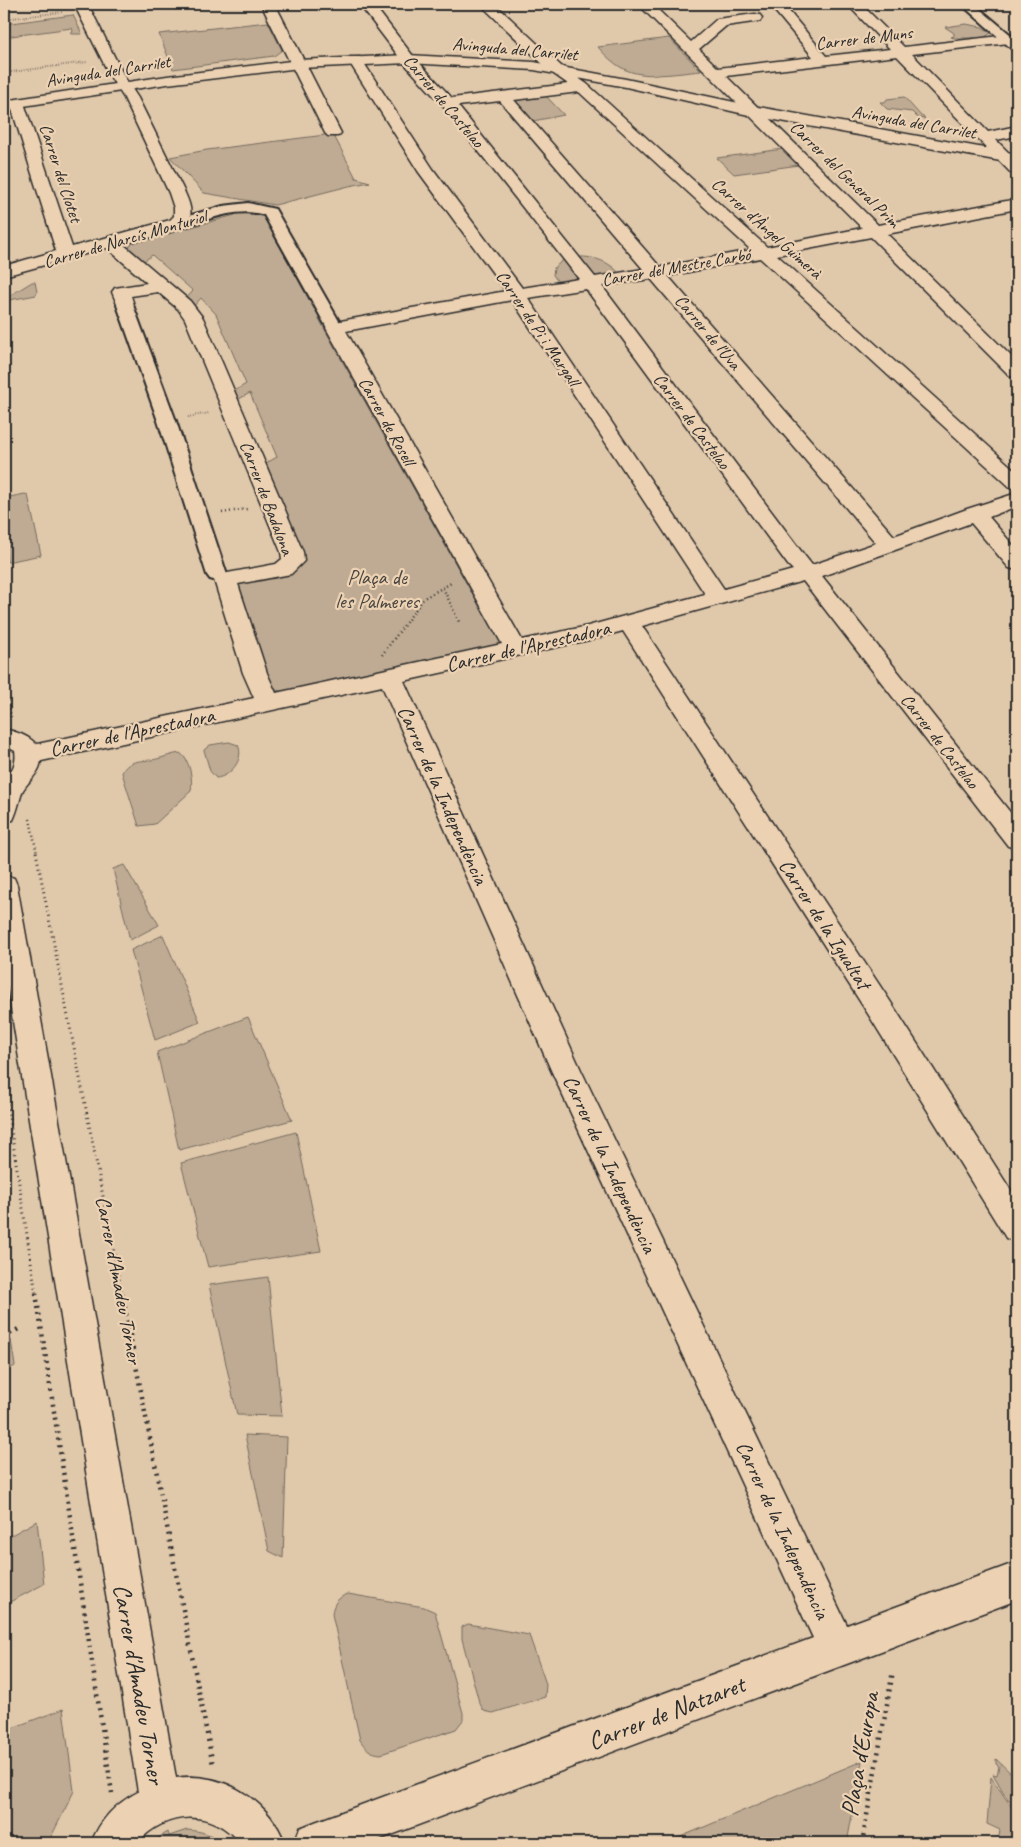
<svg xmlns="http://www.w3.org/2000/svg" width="1021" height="1847" font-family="Caveat,sans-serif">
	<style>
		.green { fill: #bfab93; stroke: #756b5f }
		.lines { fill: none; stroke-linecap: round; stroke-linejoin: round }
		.pedestrian-casing { stroke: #2b2b2b; stroke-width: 4 }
		.minor-casing { stroke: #2b2b2b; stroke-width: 3 }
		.tertiary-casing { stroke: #2b2b2b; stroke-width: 3 }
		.path-far3 { stroke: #2b2b2b; stroke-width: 2; stroke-dasharray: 0.5 2; stroke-linecap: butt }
		.path-far2 { stroke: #2b2b2b; stroke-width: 2.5; stroke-dasharray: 1 3; stroke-linecap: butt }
		.path-far1 { stroke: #2b2b2b; stroke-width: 3; stroke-dasharray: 1 4; stroke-linecap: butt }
		.path { stroke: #2b2b2b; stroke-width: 4.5; stroke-dasharray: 2 5; stroke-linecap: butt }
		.pedestrian { fill: #ecd2b3; fill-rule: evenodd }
		.minor { fill: #ecd2b3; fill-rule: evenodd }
		.tertiary { fill: #ecd2b3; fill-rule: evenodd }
		.labels { text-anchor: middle; stroke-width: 4.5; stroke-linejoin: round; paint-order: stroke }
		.far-street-label { font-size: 18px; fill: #2b2b2b; stroke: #ecd2b3 }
		.park-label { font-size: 21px; fill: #494540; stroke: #ecd2b3 }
		.street-label { font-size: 21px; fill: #2b2b2b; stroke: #ecd2b3 }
		.near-street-label { font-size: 25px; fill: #2b2b2b; stroke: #ecd2b3 }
	</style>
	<rect width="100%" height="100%" fill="#e0c8ab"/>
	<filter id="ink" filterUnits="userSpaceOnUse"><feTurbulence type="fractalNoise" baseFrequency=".02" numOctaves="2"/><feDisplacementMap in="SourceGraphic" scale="10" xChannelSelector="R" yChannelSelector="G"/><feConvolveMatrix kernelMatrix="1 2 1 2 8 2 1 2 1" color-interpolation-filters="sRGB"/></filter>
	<g filter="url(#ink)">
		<!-- green -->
		<path class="green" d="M 73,15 L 82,34 L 71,34 L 73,31 L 72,28 L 4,37 L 4,24 Z
			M 268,22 L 282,50 L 274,56 L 173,69 L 159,34 Z
			M 966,24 L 982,27 L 991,33 L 983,38 L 954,38 L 951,37 L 954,36 L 954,33 L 945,27 Z
			M 669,38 L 701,71 C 678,73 643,80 622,68 C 613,63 605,55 598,47 Z
			M 545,95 L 564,115 L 533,121 L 516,102 L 522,97 Z
			M 904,97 L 921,116 L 925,118 L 924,119 L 918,118 L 912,112 L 887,109 L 880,102 L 885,102 L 887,99 Z
			M 333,134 L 356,178 L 370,182 L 349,186 L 275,205 L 204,193 L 170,157 L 207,150 Z
			M 783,149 L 799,165 L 734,174 L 717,158 Z
			M 247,211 L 264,214 L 272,224 L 268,225 L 314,309 L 319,308 L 323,316 L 318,317 L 335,348 L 341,347 L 345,355 L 340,357 L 483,613 L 489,612 L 502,641 L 500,644 L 284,692 L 276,690 L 272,686 L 237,588 L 240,584 L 288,573 L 263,465 L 277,457 L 250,393 L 237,400 L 233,392 L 246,384 L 216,314 L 201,298 L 193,307 L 185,300 L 193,291 L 152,255 L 143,262 L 129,248 L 131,244 L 140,239 L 143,241 L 176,232 L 174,229 L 185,226 L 188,228 L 235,215 L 233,213 Z
			M 577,257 C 595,256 610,262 621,275 C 592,279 595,279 577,257 Z
			M 564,259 L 578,278 L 576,280 L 559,283 L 553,275 L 554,268 Z
			M 32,282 L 35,282 L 37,292 L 36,295 L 4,301 L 4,299 Z
			M 25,494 L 28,495 L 41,555 L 7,562 L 4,544 L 4,498 Z
			M 229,742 L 238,745 C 245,759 230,777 216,778 L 210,771 L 204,750 L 210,745 Z
			M 180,753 C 190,759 193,780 191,791 L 155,824 L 139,826 L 122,773 C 128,758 144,762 157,759 C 165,757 172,754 180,753 Z
			M 124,865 L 159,925 L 130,940 L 113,869 Z
			M 163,935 L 200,1022 L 155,1040 L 131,950 Z
			M 248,1017 L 292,1120 L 179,1150 L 157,1052 Z
			M 296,1132 L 321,1251 L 208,1267 L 181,1163 Z
			M 268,1277 L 282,1416 L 237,1415 L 209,1285 Z
			M 11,1340 L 15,1366 L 4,1372 L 4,1343 Z
			M 245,1435 L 287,1437 L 283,1558 L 269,1551 Z
			M 37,1521 L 44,1584 L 4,1605 L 4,1539 Z
			M 348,1594 L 424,1607 L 435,1612 L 463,1713 L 463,1720 L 456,1729 L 381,1754 C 370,1753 366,1749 360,1740 L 332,1614 C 333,1604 338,1597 348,1594 Z
			M 468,1624 L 529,1635 L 546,1684 L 545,1697 L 493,1713 L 484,1711 L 479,1702 L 462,1639 L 462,1627 Z
			M 63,1709 L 74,1791 L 48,1843 L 4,1843 L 4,1731 Z
			M 996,1759 L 1017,1779 L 1017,1810 L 1005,1795 L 993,1774 L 997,1775 L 999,1766 L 996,1764 Z
			M 862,1761 L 847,1843 L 666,1843 Z
			M 991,1777 L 1017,1815 L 1017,1843 L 998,1843 L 1000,1830 L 987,1824 Z
			M 187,1830 C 202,1831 211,1834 223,1843 L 150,1843 L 168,1832 L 169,1836 Z"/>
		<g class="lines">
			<defs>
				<path id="pedestrian" d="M 961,4 L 974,4 L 1017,40 L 1017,50 L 1012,49 Z
					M 248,203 L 275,209 L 343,328 L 341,332 L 329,332 L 327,328 L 264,215 C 235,206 204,222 176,229 L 171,227 L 168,224 L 171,221 L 223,206 Z
					M 125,300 L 131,302 L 133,305 L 176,421 L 227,575 L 224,579 L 217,581 L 210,579 L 207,575 L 158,421 L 117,305 L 119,302 Z"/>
				<path id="minor" d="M 74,4 L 88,4 L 125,78 L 138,98 L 185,193 C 188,200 192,209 190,216 C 187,232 138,240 123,244 L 190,301 L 203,318 L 303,552 L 304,561 L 291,574 L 238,584 L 267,673 L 276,693 L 502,644 L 326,328 L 329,324 L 335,322 L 506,291 L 418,171 L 348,60 L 350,57 L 360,57 L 433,169 L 522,288 L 579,279 L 443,106 L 403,62 L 359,4 L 373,4 L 413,56 L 452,98 L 568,84 L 551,72 L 480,4 L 495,4 L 561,66 L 587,84 L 767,247 L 862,228 L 638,4 L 652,4 L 691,42 L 717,19 L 755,14 L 760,15 L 762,18 L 760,21 L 726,26 L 699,49 L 718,68 L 813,57 L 769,4 L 783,4 L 826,56 L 890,49 L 847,4 L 861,4 L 904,47 L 1009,35 L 1016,39 L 1009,43 L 912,54 L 988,132 L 1017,126 L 1017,136 L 996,140 L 1017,161 L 1017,175 L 1011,173 L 897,56 L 726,76 L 878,225 L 1017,199 L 1017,209 L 887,234 L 1017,362 L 1017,378 L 1010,376 L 871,237 L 777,255 L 1017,472 L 1017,489 L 1010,487 L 760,258 L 668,276 L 894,536 L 967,509 L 1017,493 L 1017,506 L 989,517 L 1017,550 L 1017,570 L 1009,568 L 971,523 L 822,576 L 1017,821 L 1017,848 L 1008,846 L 803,581 L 642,626 L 890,1001 L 1017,1200 L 1017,1242 L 1006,1238 L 870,1017 L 623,631 L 589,640 L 404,681 L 581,1070 L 847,1625 L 1017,1562 L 1017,1600 L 370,1843 L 294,1843 L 300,1828 L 315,1822 L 813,1638 L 551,1070 L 382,686 L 28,764 L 19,761 L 16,755 L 19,749 L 28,746 L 254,698 L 243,673 L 214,580 L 217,575 L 276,564 L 282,559 L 281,552 L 185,319 L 178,309 L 158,292 L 131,296 L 134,305 L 131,309 L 125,310 L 119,309 L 112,292 L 115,288 L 147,283 L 107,248 L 4,276 L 4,266 L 56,251 L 10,103 L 12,100 L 22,100 L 24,103 L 72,247 L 170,220 L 174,216 L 174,208 L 169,193 L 124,98 L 111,78 ZM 579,92 L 751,250 L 660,267 L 514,100 ZM 500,101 L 643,269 L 595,277 L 458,106 ZM 651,279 L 876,543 L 812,565 L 804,555 L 602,286 ZM 586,289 L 788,565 L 793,570 L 724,589 L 528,298 ZM 512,300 L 705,594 L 588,626 L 522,640 L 346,331 Z
					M 261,4 L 275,4 L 341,133 L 338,136 L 328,136 L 325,133 Z"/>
				<path id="tertiary" d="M 408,55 L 534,62 L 626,79 L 753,106 L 1017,154 L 1017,164 L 753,116 L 626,87 L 534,70 L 408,63 L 299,68 L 167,84 L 4,109 L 4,101 L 167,76 L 299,60 Z
					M 4,729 C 23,733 49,743 39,768 C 35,777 27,783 23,790 C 19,800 18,810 13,820 L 4,822 L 4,778 C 13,770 17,763 15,751 L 4,745 Z
					M 4,875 L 14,878 L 17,885 L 176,1778 C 222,1771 269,1800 285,1843 L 240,1843 C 211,1808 167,1810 137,1843 L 91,1843 C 101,1819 115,1804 138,1792 L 4,966 Z"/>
			</defs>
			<!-- pedestrian casing -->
			<use href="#pedestrian" class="pedestrian-casing"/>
			<!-- minor casing -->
			<use href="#minor" class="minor-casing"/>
			<!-- tertiary casing -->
			<use href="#tertiary" class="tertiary-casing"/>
			<!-- path-far3 -->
			<path class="path-far3" d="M 4,19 L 63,12
				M 4,73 L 87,62
				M 188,417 L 209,413"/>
			<!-- path-far2 -->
			<path class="path-far2" d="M 222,513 L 247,509
				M 443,588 L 460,624
				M 382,655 L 424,598 L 453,582
				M 4,681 L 11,717
				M 30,819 L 37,854"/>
			<!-- path-far1 -->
			<path class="path-far1" d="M 36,852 L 122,1294
				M 4,1084 L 36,1294
				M 4,1227 L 8,1226"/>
			<!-- path -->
			<path class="path" d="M 36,1293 L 112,1793
				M 122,1293 L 213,1765
				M 4,1337 L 22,1327
				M 862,1843 L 893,1671"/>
			<!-- pedestrian -->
			<use href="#pedestrian" class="pedestrian"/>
			<!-- minor -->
			<use href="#minor" class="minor"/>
			<!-- tertiary -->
			<use href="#tertiary" class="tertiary"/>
		</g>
	</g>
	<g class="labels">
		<!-- far-street labels -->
		<g class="far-street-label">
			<text transform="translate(864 38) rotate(-7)" y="6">Carrer de Muns</text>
			<text transform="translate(515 49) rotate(5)" y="6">Avinguda del Carrilet</text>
			<text transform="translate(108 71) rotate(-9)" y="6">Avinguda del Carrilet</text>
			<text transform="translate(444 101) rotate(50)" y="6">Carrer de Castelao</text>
			<text transform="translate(914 122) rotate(10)" y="6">Avinguda del Carrilet</text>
			<text transform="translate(61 173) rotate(72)" y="6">Carrer del Clotet</text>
			<text transform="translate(845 174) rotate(44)" y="6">Carrer del General Prim</text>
			<text transform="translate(767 228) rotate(42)" y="6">Carrer d'Àngel Guimerà</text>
			<text transform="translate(125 239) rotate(-16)" y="6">Carrer de Narcís Monturiol</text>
			<text transform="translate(676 267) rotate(-10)" y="6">Carrer del Mestre Carbó</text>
			<text transform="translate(538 328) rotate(56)" y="6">Carrer de Pi i Margall</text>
			<text transform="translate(708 332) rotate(50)" y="6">Carrer de l'Uva</text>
			<text transform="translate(387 421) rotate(61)" y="6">Carrer de Rosell</text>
			<text transform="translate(692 421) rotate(53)" y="6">Carrer de Castelao</text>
			<text transform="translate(267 498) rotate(69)" y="6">Carrer de Badalona</text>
			<text transform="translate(940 741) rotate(52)" y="6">Carrer de Castelao</text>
		</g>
		<!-- park labels -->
		<g class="park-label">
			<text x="377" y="584">Plaça de<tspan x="377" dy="24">les Palmeres</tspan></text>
		</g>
		<!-- street labels -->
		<g class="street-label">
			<text transform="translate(528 646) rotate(-13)" y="7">Carrer de l'Aprestadora</text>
			<text transform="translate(132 732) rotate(-12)" y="7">Carrer de l'Aprestadora</text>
			<text transform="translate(443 795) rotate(66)" y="7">Carrer de la Independència</text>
			<text transform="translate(825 924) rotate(57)" y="7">Carrer de la Igualtat</text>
			<text transform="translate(610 1164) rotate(65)" y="7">Carrer de la Independència</text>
			<text transform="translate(119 1280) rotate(79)" y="7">Carrer d'Amadeu Torner</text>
			<text transform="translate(783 1530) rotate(65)" y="7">Carrer de la Independència</text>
		</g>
		<!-- near-street labels -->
		<g class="near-street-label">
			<text transform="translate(140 1684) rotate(80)" y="9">Carrer d'Amadeu Torner</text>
			<text transform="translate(666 1712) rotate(-21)" y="9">Carrer de Natzaret</text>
			<text transform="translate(859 1754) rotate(-80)" y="9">Plaça d'Europa</text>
		</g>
	</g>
	<!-- margin -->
	<rect width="1021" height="1847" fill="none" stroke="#ecd2b3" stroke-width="20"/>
	<rect x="10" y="10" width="1001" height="1827" fill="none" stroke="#2b2b2b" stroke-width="2" filter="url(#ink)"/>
</svg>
